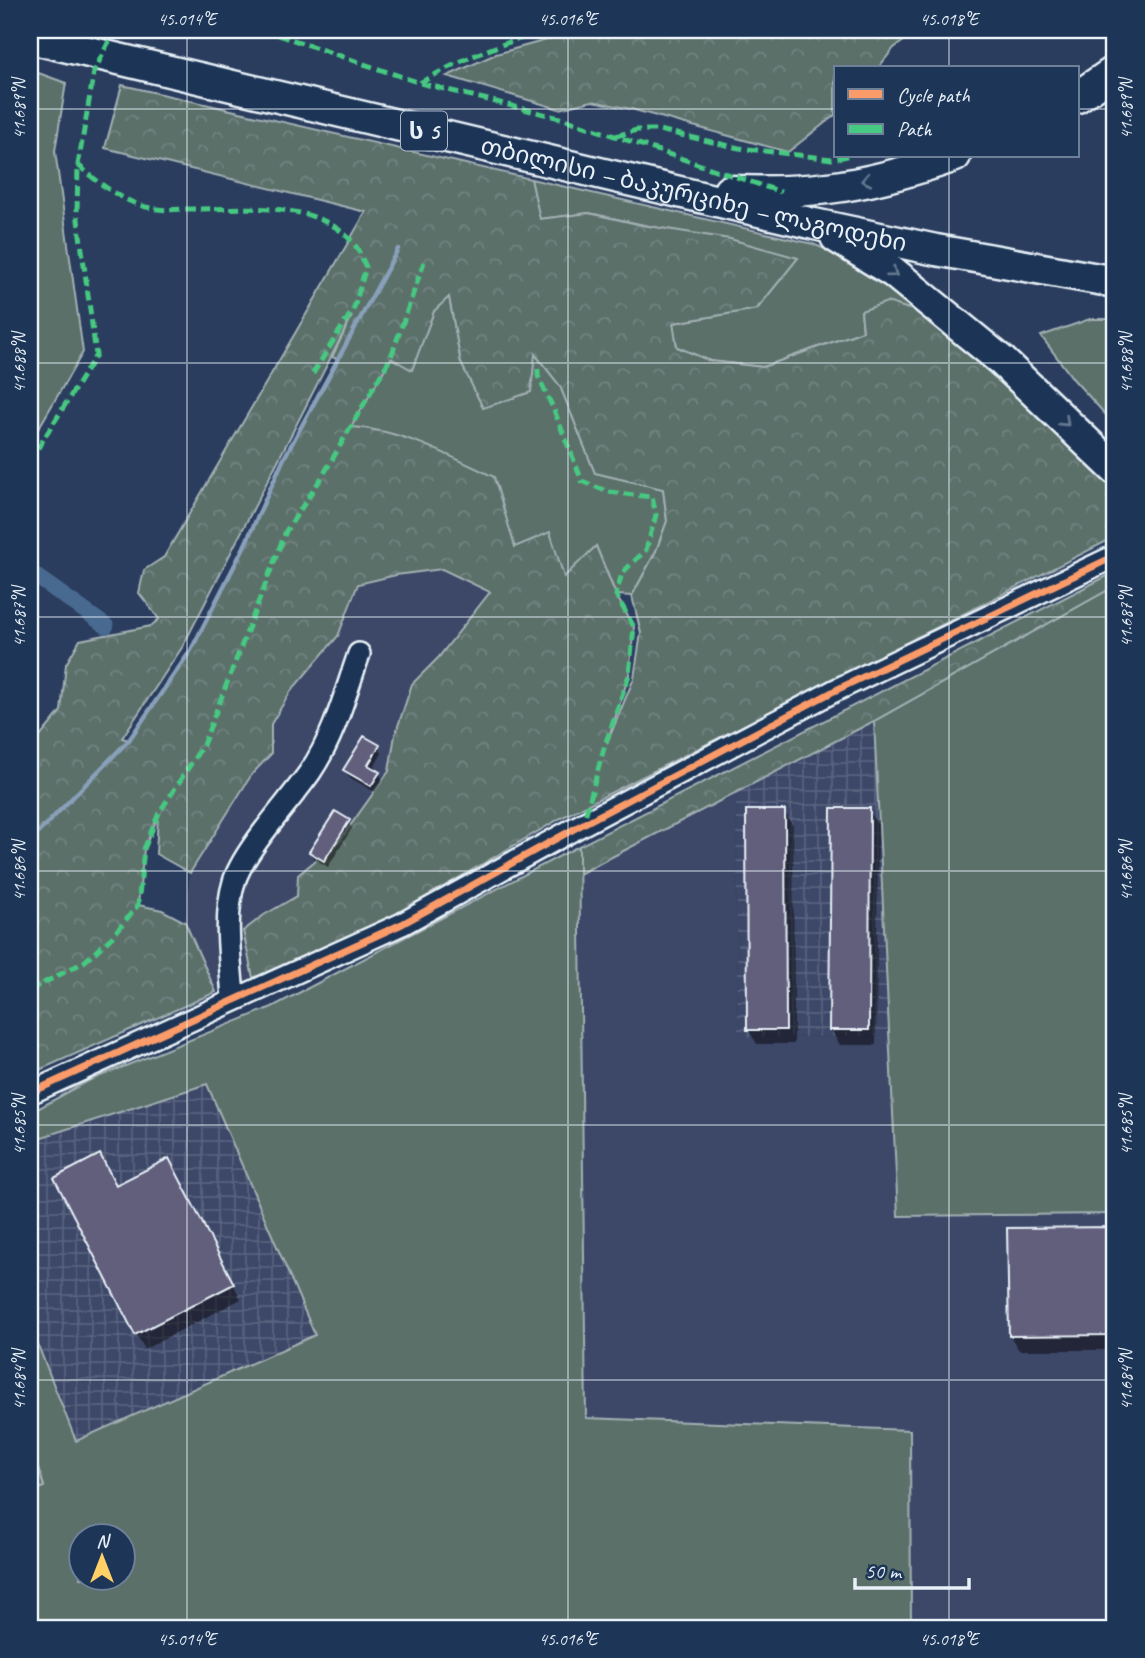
<svg xmlns="http://www.w3.org/2000/svg" width="1145" height="1658" font-family="Caveat,'Noto Sans Georgian',sans-serif">
	<style>
		.built { fill: #3c4768 }
		.industrial { fill: url(#industrial-grid) }
		.green { fill: #5b6f6b; stroke: #a2b0b2; stroke-width: 2; fill-rule: evenodd }
		.forest { fill: url(#forest-crowns); stroke: #a2b0b2; stroke-width: 2; fill-rule: evenodd }
		.shadow { fill: #0007 }
		.lines { fill: none; stroke-linecap: round; stroke-linejoin: round }
		.stream { stroke: #89a0ba; stroke-width: 4.5 }
		.canal { stroke: #4a6a90; stroke-width: 16 }
		.building { fill: #625f7d; stroke: #e8f1f8; stroke-width: 2 }
		.minor-casing { stroke: #e8f1f8; stroke-width: 26 }
		.highway-casing { stroke: #e8f1f8; stroke-width: 35 }
		.minor { stroke: #1d3557; stroke-width: 21 }
		.highway { stroke: #1d3557; stroke-width: 30 }
		.quiet { stroke: #46c982; stroke-width: 5; stroke-dasharray: 10 5; stroke-linecap: butt }
		.cycleway-casing { stroke: #1d3557; stroke-width: 11 }
		.cycleway { stroke: #fa9b69; stroke-width: 7 }
		.oneway { stroke: #64778f }
		.ticks { fill: none; stroke: #e8f1f8; stroke-width: 2; stroke-opacity: 0.45 }
		.labels { text-anchor: middle; stroke-width: 5; stroke-linejoin: round; paint-order: stroke }
		.shield { fill: #1d3557; stroke: #abb9c8; stroke-width: 2 }
		.shield-label { font-size: 23px; font-weight: bold; fill: #e8f1f8 }
		.street-label { font-size: 24px; fill: #e8f1f8; stroke: #1d3557 }
		.neatline { fill: none; stroke: #e8f1f8; stroke-width: 2.5 }
		.ticks-label { font-size: 18px; text-anchor: middle; fill: #e8f1f8 }
	</style>
	<defs>
		<pattern id="industrial-grid" width="8" height="8" patternUnits="userSpaceOnUse" patternTransform="scale(1.75)"><rect width="8" height="8" fill="#3c4768"/><path d="M0 4h8M4 0v8" fill="none" stroke="#58627e"/></pattern>
		<pattern id="forest-crowns" width="20" height="18" patternUnits="userSpaceOnUse" patternTransform="scale(1.75)"><rect width="20" height="18" fill="#5b6f6b"/><path d="M2 6a3 3 0 1 1 6 0M12 15a3 3 0 1 1 6 0" fill="none" stroke="#738481"/></pattern>
	</defs>
	<rect width="100%" height="100%" fill="#2b3d5f"/>
	<filter id="ink" filterUnits="userSpaceOnUse"><feTurbulence type="fractalNoise" baseFrequency=".0143" numOctaves="2"/><feDisplacementMap in="SourceGraphic" scale="14" xChannelSelector="R" yChannelSelector="G"/><feConvolveMatrix kernelMatrix="1 2 1 2 8 2 1 2 1" color-interpolation-filters="sRGB"/></filter>
	<g filter="url(#ink)">
		<!-- built -->
		<path class="built" d="M 442,569 L 490,591 L 438,658 L 412,684 L 395,735 L 389,771 L 340,840 L 298,875 L 297,896 L 264,915 L 243,931 L 253,978 L 216,992 L 185,922 L 190,873 L 252,774 L 271,754 L 271,724 L 291,691 L 338,636 L 358,584 L 396,575 Z
			M 736,793 L 738,1037 L 889,1036 L 898,1216 L 1115,1214 L 1115,1628 L 911,1628 L 909,1430 L 586,1418 L 579,874 Z"/>
		<!-- industrial -->
		<path class="industrial" d="M 874,721 L 889,1036 L 738,1037 L 736,793 Z
			M 207,1084 L 315,1335 L 75,1441 L 30,1325 L 30,1141 Z"/>
		<!-- green -->
		<path class="green" d="M 30,70 L 66,83 L 55,151 L 83,352 L 30,443 Z
			M 531,179 L 813,244 L 858,263 L 922,313 L 861,311 L 863,331 L 763,367 L 710,361 L 677,347 L 673,323 L 757,309 L 797,258 L 589,213 L 539,219 Z
			M 449,296 L 461,363 L 510,398 L 530,392 L 534,353 L 560,386 L 595,473 L 663,489 L 667,521 L 656,551 L 632,596 L 616,595 L 596,546 L 564,578 L 515,548 L 351,427 L 391,357 L 412,369 L 434,311 Z
			M 1090,319 L 1115,319 L 1115,425 L 1074,380 L 1041,336 Z
			M 1115,586 L 1115,1214 L 898,1216 L 874,721 Z
			M 579,846 L 586,1418 L 910,1430 L 911,1628 L 30,1628 L 30,1586 L 33,1560 L 30,1559 L 30,1492 L 44,1486 L 30,1443 L 30,1325 L 76,1441 L 315,1335 L 207,1084 L 30,1141 L 30,1113 L 88,1081 L 272,1007 ZM 80,1536 L 122,1536 L 122,1578 L 80,1578 Z"/>
		<!-- forest -->
		<path class="forest" d="M 583,30 L 919,30 L 894,48 L 878,68 L 835,68 L 835,115 L 788,152 L 631,109 L 592,101 L 559,109 L 447,76 L 496,54 Z
			M 122,85 L 531,179 L 540,219 L 589,213 L 642,225 L 730,239 L 798,258 L 757,309 L 673,323 L 677,347 L 710,361 L 763,367 L 863,331 L 861,311 L 887,302 L 922,313 L 1115,484 L 1115,537 L 561,818 L 390,918 L 253,978 L 243,931 L 264,915 L 297,896 L 298,875 L 340,840 L 389,771 L 395,735 L 412,684 L 438,658 L 490,592 L 442,569 L 396,575 L 358,584 L 338,636 L 291,691 L 271,724 L 271,754 L 252,774 L 190,873 L 156,854 L 158,816 L 144,849 L 138,905 L 162,910 L 185,922 L 216,992 L 30,1074 L 30,749 L 61,711 L 66,664 L 80,640 L 151,626 L 159,619 L 139,593 L 144,570 L 164,557 L 366,212 L 105,148 ZM 449,297 L 461,363 L 483,408 L 531,392 L 535,354 L 560,386 L 595,473 L 663,489 L 667,521 L 656,551 L 632,596 L 641,633 L 634,678 L 607,743 L 629,675 L 634,627 L 616,595 L 596,546 L 564,577 L 550,532 L 515,547 L 494,477 C 448,455 403,430 351,427 L 391,358 L 412,370 L 434,311 ZM 352,316 L 332,357 L 337,359 L 284,460 L 244,547 L 191,650 L 129,740 L 122,738 L 183,646 Z
			M 1115,572 L 1115,586 L 874,721 L 579,874 L 579,846 Z
			M 30,1443 L 44,1487 L 30,1492 Z"/>
		<!-- shadow -->
		<path class="shadow" d="M 30,567 L 36,575 L 30,583 Z
			M 378,746 L 382,753 L 373,769 L 379,773 L 383,780 L 375,792 L 349,777 L 345,770 Z
			M 869,810 L 878,825 L 876,1045 L 840,1045 L 831,1030 Z
			M 784,811 L 793,826 L 794,1044 L 757,1044 L 748,1029 Z
			M 348,822 L 352,828 L 328,867 L 315,859 L 311,852 Z
			M 176,1175 L 241,1299 L 145,1349 L 136,1334 L 116,1187 Z
			M 1115,1228 L 1115,1350 L 1019,1350 L 1010,1336 L 1009,1229 Z"/>
		<g class="lines">
			<!-- stream -->
			<path class="stream" d="M 30,841 L 129,740 L 191,650 L 244,547 L 283,460 L 398,249"/>
			<!-- canal -->
			<path class="canal" d="M 30,572 L 106,626"/>
		</g>
		<!-- building -->
		<path class="building" d="M 364,736 L 380,745 L 368,765 L 380,772 L 371,786 L 343,770 Z
			M 831,808 L 870,808 L 869,1030 L 829,1030 Z
			M 746,810 L 785,810 L 786,1030 L 747,1030 Z
			M 335,811 L 350,820 L 324,861 L 309,852 Z
			M 100,1154 L 116,1185 L 169,1158 L 234,1284 L 135,1335 L 54,1178 Z
			M 1115,1227 L 1115,1335 L 1009,1336 L 1007,1228 Z"/>
		<g class="lines">
			<defs>
				<path id="minor" d="M 233,999 C 231,962 223,918 234,882 C 243,851 290,801 310,772 C 334,737 345,694 359,654
					M 30,1093 L 402,924 L 583,824 L 834,691 L 1115,556"/>
				<g id="highway">
					<path id="s1" d="M 30,38 L 814,224 L 936,250 L 1115,282"/>
					<path d="M 1077,97 L 1115,71"/>
					<path d="M 729,191 C 762,192 795,192 828,188 C 870,183 915,170 955,156"/>
					<path d="M 836,237 L 893,272 L 1002,361 L 1115,469"/>
				</g>
			</defs>
			<!-- minor casing -->
			<use href="#minor" class="minor-casing"/>
			<!-- highway casing -->
			<use href="#highway" class="highway-casing"/>
			<!-- minor -->
			<use href="#minor" class="minor"/>
			<!-- highway -->
			<use href="#highway" class="highway"/>
			<!-- quiet -->
			<path class="quiet" d="M 264,30 L 420,83 L 564,119 L 781,192
				M 420,83 C 461,59 505,41 551,30
				M 616,136 L 637,130 L 659,130 L 739,148 L 832,159 L 848,156
				M 78,165 C 100,184 122,202 151,208 C 163,211 178,209 189,209 C 242,210 321,197 357,248 C 360,254 363,261 366,267 L 354,308 L 312,375
				M 538,369 L 538,376 L 554,410 L 582,481 L 608,492 L 652,497 L 656,515 L 646,550 L 622,573 L 616,595 L 634,627 L 629,675 L 604,748 L 583,824
				M 30,461 L 96,355 L 77,212 L 78,165 L 94,72 L 108,43 L 123,30
				M 30,990 L 84,962 L 112,937 L 138,905 L 144,849 L 159,813 L 203,745 L 286,531 L 322,477 L 391,357 L 424,262"/>
			<defs>
				<path id="cycleway" d="M 30,1093 L 402,924 L 583,824 L 834,691 L 1115,556"/>
			</defs>
			<!-- cycleway casing -->
			<use href="#cycleway" class="cycleway-casing"/>
			<!-- cycleway -->
			<use href="#cycleway" class="cycleway"/>
		</g>
		<!-- one-way arrows -->
		<defs><path id="oneway-chevron" d="M-2-3.5L2.5 0L-2 3.5" fill="none" stroke-width="1.6" stroke-linecap="round" stroke-linejoin="round" transform="scale(1.75)"/></defs>
		<g class="oneway">
			<use href="#oneway-chevron" transform="translate(866 180) rotate(168)"/>
			<use href="#oneway-chevron" transform="translate(893 273) rotate(36)"/>
			<use href="#oneway-chevron" transform="translate(1065 422) rotate(43)"/>
		</g>
	</g>
	<!-- ticks -->
	<path class="ticks" d="M 187,30 L 187,1628M 568,30 L 568,1628M 949,30 L 949,68M 30,109 L 835,109M 1077,109 L 1115,109M 949,156 L 949,1628M 30,363 L 1115,363M 30,617 L 1115,617M 30,871 L 1115,871M 30,1125 L 1115,1125M 30,1380 L 1115,1380"/>
	<g class="labels">
		<!-- shield labels -->
		<rect class="shield" x="401" y="111.5" width="46" height="39" rx="5"/>
		<g class="shield-label">
			<text x="424" y="139">ს 5</text>
		</g>
		<!-- street labels -->
		<g class="street-label">
			<text dy="8" stroke="none"><textPath href="#s1" startOffset="682">თბილისი — ბაკურციხე — ლაგოდეხი</textPath></text>
		</g>
	</g>
	<!-- margin -->
	<rect width="1145" height="1658" fill="none" stroke="#1d3557" stroke-width="77"/>
	<!-- legend -->
	<rect x="834" y="66" width="245" height="91" fill="#1d3557" stroke="#6e8097" stroke-width="2"/>
	<rect x="848" y="89" width="35" height="10" fill="#fa9b69" stroke="#6e8097" stroke-width="2"/>
	<text x="897" y="102" font-size="21" fill="#e8f1f8">Cycle path</text>
	<rect x="848" y="124" width="35" height="10" fill="#46c982" stroke="#6e8097" stroke-width="2"/>
	<text x="897" y="136" font-size="21" fill="#e8f1f8">Path</text>
	<!-- north arrow -->
	<g transform="translate(102 1557)"><circle r="33" fill="#1d3557" stroke="#6e8097" stroke-width="2"/>
	<path d="M0-5L12 26L0 18L-12 26Z" fill="#ffd166"/>
	<text y="-10" font-size="19" font-weight="bold" text-anchor="middle" fill="#e8f1f8">N</text>
	</g>
	<!-- scale -->
	<path d="M855 1578v10h114v-10" fill="none" stroke="#e8f1f8" stroke-width="3.5"/>
	<text x="865" y="1578" font-size="21" fill="#e8f1f8" stroke="#1d3557" stroke-width="5" paint-order="stroke">50 m</text>
	<rect x="38" y="38" width="1068" height="1582" class="neatline"/>
	<g class="ticks-label">
		<text x="187" y="25">45.014°E</text>
		<text x="568" y="25">45.016°E</text>
		<text x="949" y="25">45.018°E</text>
		<text transform="translate(19 109) rotate(-90)" y="6">41.689°N</text>
		<text transform="translate(1126 109) rotate(-90)" y="6">41.689°N</text>
		<text transform="translate(19 363) rotate(-90)" y="6">41.688°N</text>
		<text transform="translate(1126 363) rotate(-90)" y="6">41.688°N</text>
		<text transform="translate(19 617) rotate(-90)" y="6">41.687°N</text>
		<text transform="translate(1126 617) rotate(-90)" y="6">41.687°N</text>
		<text transform="translate(19 871) rotate(-90)" y="6">41.686°N</text>
		<text transform="translate(1126 871) rotate(-90)" y="6">41.686°N</text>
		<text transform="translate(19 1125) rotate(-90)" y="6">41.685°N</text>
		<text transform="translate(1126 1125) rotate(-90)" y="6">41.685°N</text>
		<text transform="translate(19 1380) rotate(-90)" y="6">41.684°N</text>
		<text transform="translate(1126 1380) rotate(-90)" y="6">41.684°N</text>
		<text x="187" y="1645">45.014°E</text>
		<text x="568" y="1645">45.016°E</text>
		<text x="949" y="1645">45.018°E</text>
	</g>
</svg>
